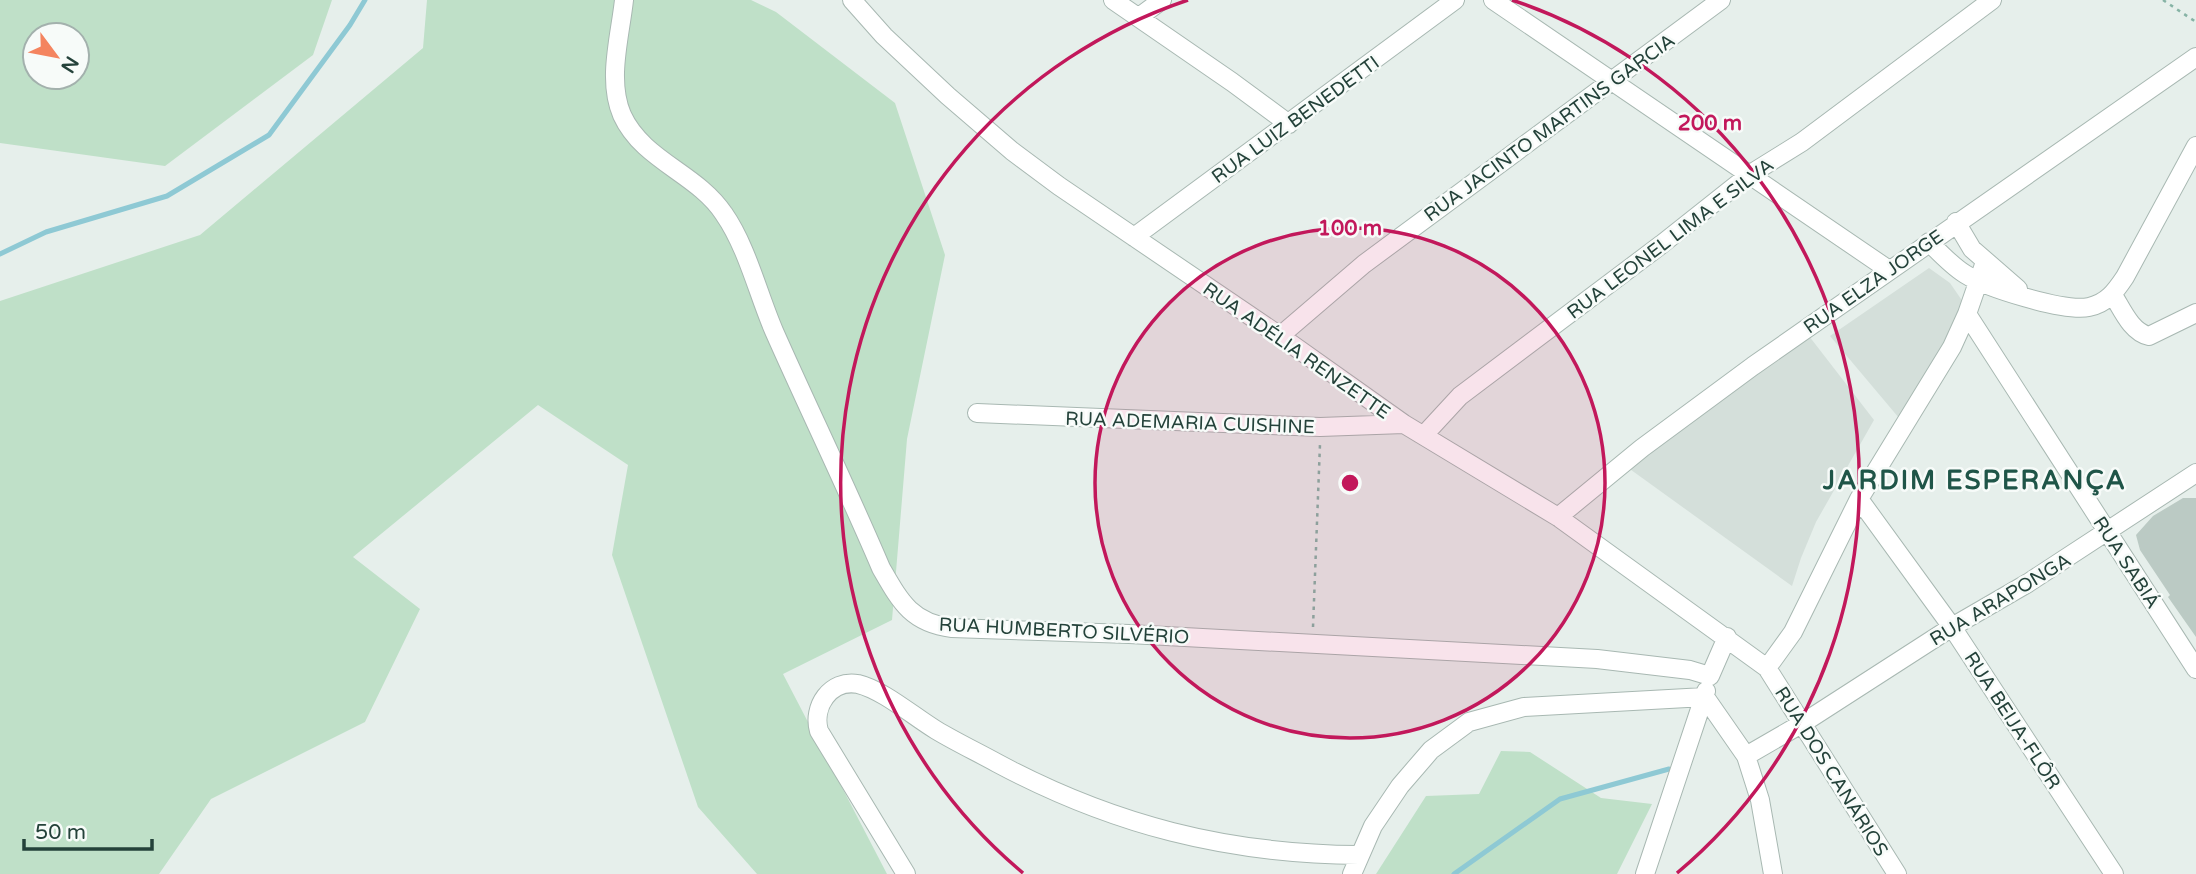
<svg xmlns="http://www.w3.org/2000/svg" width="2196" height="874" font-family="'Varela Round',sans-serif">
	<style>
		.built { fill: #d4dfda }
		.green { fill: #bfe0c8; fill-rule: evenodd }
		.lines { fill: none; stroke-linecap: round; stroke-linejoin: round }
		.stream { stroke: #8ec9d4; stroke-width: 5 }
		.building { fill: #bbcac4 }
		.minor-casing { stroke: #a8b8b2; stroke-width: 20 }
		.path { stroke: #86b3a5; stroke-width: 2.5; stroke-dasharray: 3.5 5; stroke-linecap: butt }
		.minor { stroke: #fff; stroke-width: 18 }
		.ring { fill: none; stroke: #c2185b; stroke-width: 3.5 }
		.labels { text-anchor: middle; stroke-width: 5; stroke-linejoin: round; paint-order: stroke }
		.street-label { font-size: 19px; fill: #24423a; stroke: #f7fbf9 }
		.district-label { font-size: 26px; font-weight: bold; letter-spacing: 2px; fill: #1f5548; stroke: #f7fbf9 }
		.centre { fill: #c2185b; stroke: #f7fbf9; stroke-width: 3.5 }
		.ring-label { font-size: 21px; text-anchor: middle; font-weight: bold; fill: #c2185b; stroke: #f7fbf9; stroke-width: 5; stroke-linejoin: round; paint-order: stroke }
	</style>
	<rect width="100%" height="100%" fill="#e6efeb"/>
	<!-- built -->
	<path class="built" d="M 1929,268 L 1950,283 L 1961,299 L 1961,319 L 1899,418 L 1830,336 Z
		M 1809,336 L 1874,420 L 1816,522 L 1801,558 L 1792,586 L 1627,467 Z"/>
	<!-- green -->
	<path class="green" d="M 0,0 L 332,0 L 313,55 L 165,166 L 0,143 ZM 77,35 L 77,77 L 35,77 L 35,35 Z
		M 427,0 L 751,0 L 776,12 L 895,103 L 945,255 L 907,439 L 892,620 L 783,674 L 887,874 L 757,874 L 698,807 L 612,555 L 628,465 L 538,405 L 353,557 L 420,609 L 365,722 L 211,799 L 159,874 L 0,874 L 0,301 L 200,235 L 423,48 Z
		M 1501,751 L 1530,752 L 1601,798 L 1652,804 L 1617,874 L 1376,874 L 1426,796 L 1479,794 Z"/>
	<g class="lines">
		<!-- stream -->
		<path class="stream" d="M 0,254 L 46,232 L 167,196 L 269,135 L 350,25 L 365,0
			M 1454,874 L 1560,799 L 1669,769"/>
	</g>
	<!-- building -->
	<path class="building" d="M 2183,498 L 2196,498 L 2196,637 L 2168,597 L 2170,595 L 2140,550 L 2136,535 L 2153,516 Z"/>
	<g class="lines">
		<defs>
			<path id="minor" d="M 624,0 C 620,37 607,80 622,115 C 643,161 697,173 724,214 C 747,247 758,294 774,331 C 809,410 847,488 881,568 C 900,601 911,623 952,628 L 1129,634 L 1597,659 L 1690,670 L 1710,676 L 1727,637
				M 852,0 L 884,36 L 948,96 L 1012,151 L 1059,186 L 1280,336 L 1404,424 L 1558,517 L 1767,668 L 1897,874
				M 1113,0 L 1232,82 L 1289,124
				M 1493,0 L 1889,270
				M 1139,17 L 1162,0
				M 1956,222 L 1972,249 L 2018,289
				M 1134,237 L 1455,0
				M 1929,242 C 1940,253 1952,266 1965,274 C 1987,288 2064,312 2089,307 C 2107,303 2115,292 2125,277 L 2196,146
				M 2113,295 C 2122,309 2131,332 2149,336 L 2196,313
				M 1967,314 L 2196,669
				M 1280,336 L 1364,264 L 1721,0
				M 977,413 L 1320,427 L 1404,424
				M 1424,435 L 1460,396 L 1662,244 L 1749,175 L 1802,142 L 1992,0
				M 1859,499 L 1952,627 L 2114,874
				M 1558,517 L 1642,448 L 1753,366 L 2196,57
				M 1767,668 L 1793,632 L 1859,499 L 1952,347 L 1967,314 L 1985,262
				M 1746,756 L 1803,723 L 1952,627 L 2028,583 L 2196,473
				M 906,874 L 819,731 C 812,707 830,679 858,684 C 883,690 913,716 936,730 C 956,742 977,752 997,763 C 1113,825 1227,854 1359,855
				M 1352,874 L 1373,826 L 1400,786 L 1431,750 L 1469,722 L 1524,707 L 1705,697 L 1746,756 L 1760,800 L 1773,874
				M 1645,874 L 1706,691"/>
		</defs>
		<!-- minor casing -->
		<use href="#minor" class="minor-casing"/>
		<!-- path -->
		<path class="path" d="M 2163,0 L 2196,22
			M 1313,627 L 1320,444"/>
		<!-- minor -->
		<use href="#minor" class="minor"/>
	</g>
	<!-- distance rings -->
	<circle cx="1350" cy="483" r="255" fill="#c2185b" fill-opacity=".12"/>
	<g class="ring">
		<circle cx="1350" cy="483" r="255"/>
		<path d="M1023 873A509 509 0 0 1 1188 0M1512 0A509 509 0 0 1 1677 873"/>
	</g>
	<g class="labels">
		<!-- street labels -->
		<g class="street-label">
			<text transform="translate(1295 119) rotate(-36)" y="7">RUA LUIZ BENEDETTI</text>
			<text transform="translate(1549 127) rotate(-36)" y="7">RUA JACINTO MARTINS GARCIA</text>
			<text transform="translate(1670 238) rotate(-37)" y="7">RUA LEONEL LIMA E SILVA</text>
			<text transform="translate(1873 281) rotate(-35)" y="7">RUA ELZA JORGE</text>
			<text transform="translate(1297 350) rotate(35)" y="7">RUA ADÉLIA RENZETTE</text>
			<text transform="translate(1190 422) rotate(2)" y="7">RUA ADEMARIA CUISHINE</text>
			<text transform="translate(2127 562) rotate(57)" y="7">RUA SABIÁ</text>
			<text transform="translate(2000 599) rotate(-31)" y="7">RUA ARAPONGA</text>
			<text transform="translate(1064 630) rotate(3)" y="7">RUA HUMBERTO SILVÉRIO</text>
			<text transform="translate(2013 720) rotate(57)" y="7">RUA BEIJA-FLÔR</text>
			<text transform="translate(1832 771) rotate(58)" y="7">RUA DOS CANÁRIOS</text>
		</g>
		<!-- district labels -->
		<g class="district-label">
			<text x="1975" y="489">JARDIM ESPERANÇA</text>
		</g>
	</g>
	<circle cx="1350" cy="483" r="10" class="centre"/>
	<g class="ring-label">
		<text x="1710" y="130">200 m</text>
		<text x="1350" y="235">100 m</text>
	</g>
	<!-- north arrow -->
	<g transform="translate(56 56) rotate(122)"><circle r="33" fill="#f7fbf9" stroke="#a3b1ad" stroke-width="2"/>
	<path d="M0-5L12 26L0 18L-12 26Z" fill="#f4845f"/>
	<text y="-10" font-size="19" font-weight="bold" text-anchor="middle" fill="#24423a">N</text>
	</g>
	<!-- scale -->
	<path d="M24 839v10h128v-10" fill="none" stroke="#24423a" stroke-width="3.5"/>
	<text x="35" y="839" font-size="21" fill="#24423a" stroke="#f7fbf9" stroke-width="5" paint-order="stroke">50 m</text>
</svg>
